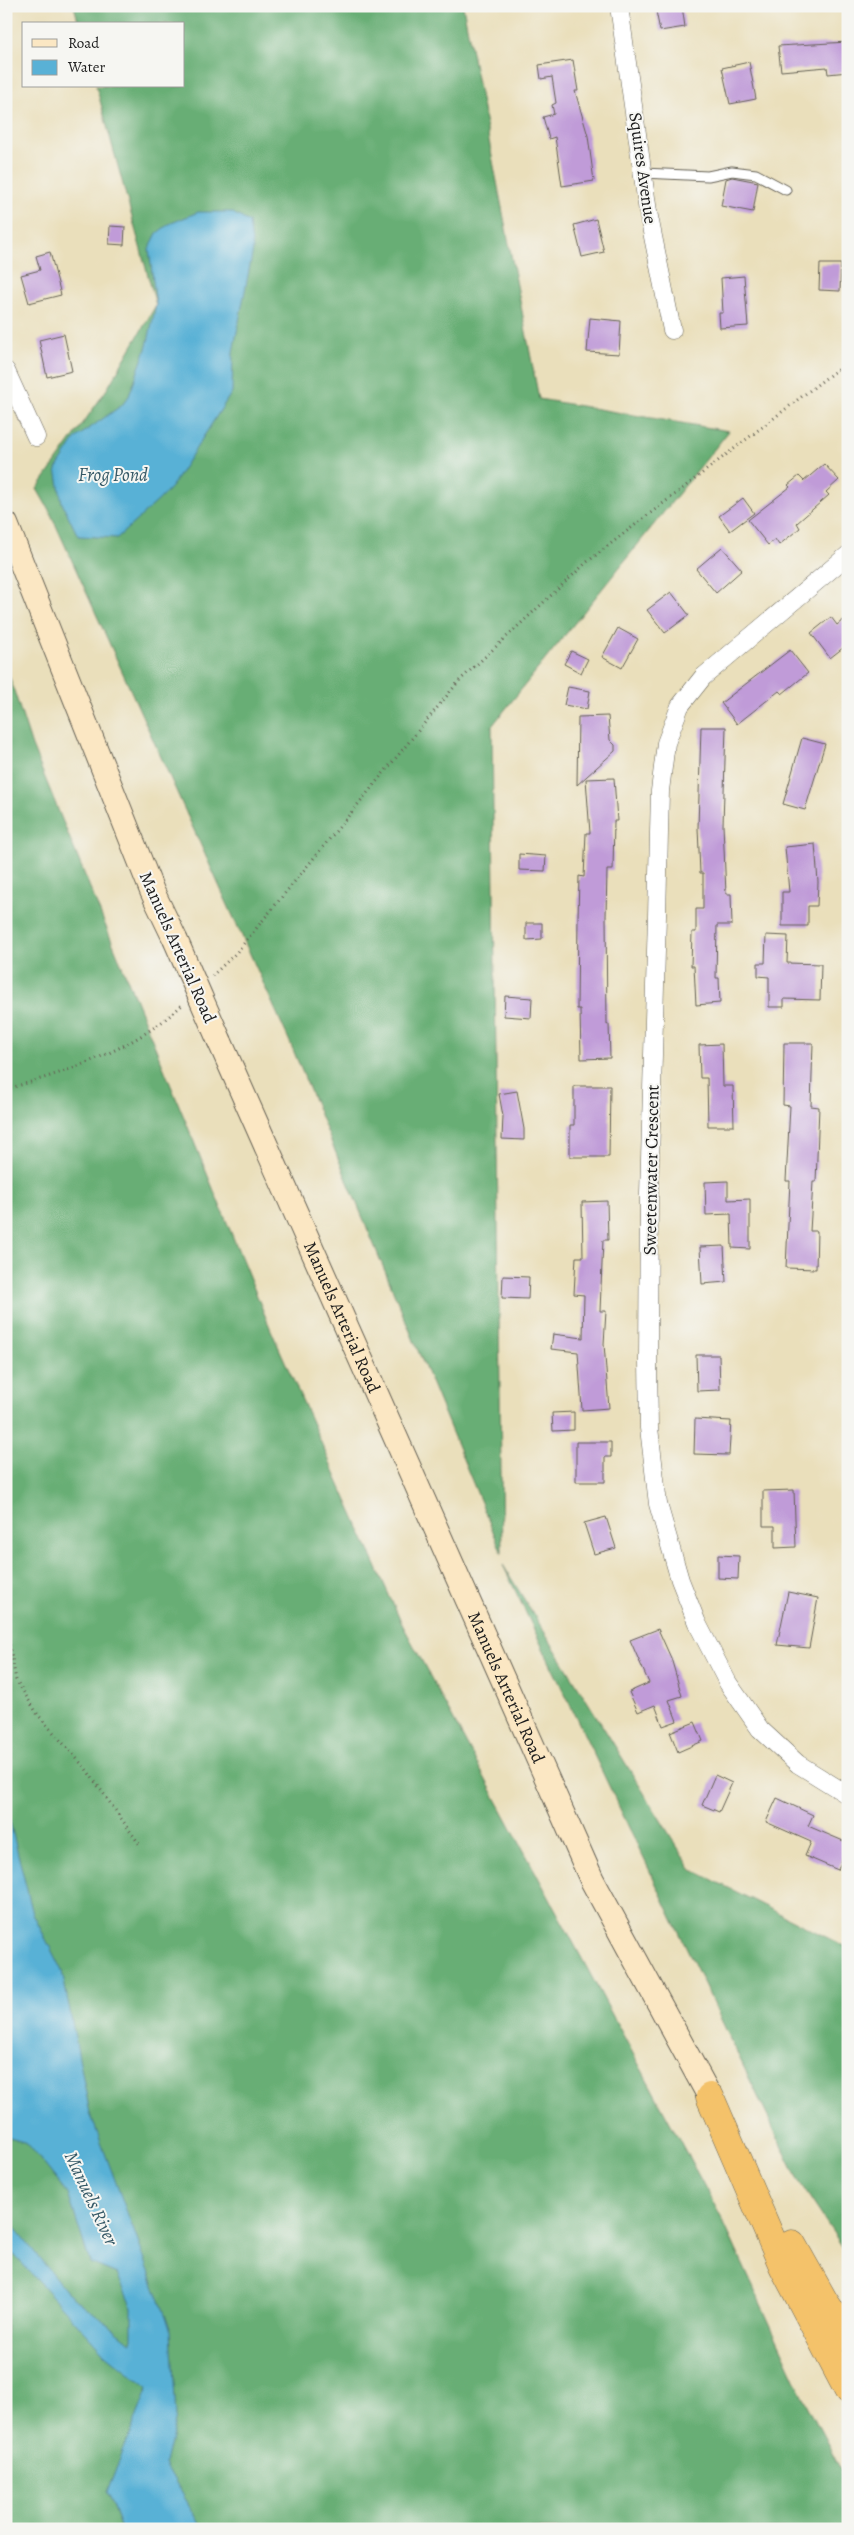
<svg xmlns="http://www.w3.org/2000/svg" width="854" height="2535" font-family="Alegreya,serif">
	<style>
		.forest { fill: #68ae74; stroke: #426548 }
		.water { fill: #59b1d6; stroke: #3a6679 }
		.building { fill: #c09bd8 }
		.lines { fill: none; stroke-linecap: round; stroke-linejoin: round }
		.service-casing { stroke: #646054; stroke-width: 11 }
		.minor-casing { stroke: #646054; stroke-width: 19 }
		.secondary-casing { stroke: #646054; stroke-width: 26 }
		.motorway-casing { stroke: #646054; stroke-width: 29 }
		.path { stroke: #646054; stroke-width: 3; stroke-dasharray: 1 4; stroke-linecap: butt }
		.service { stroke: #fff; stroke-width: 9 }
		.minor { stroke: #fff; stroke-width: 18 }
		.secondary { stroke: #fbe7c3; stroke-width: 24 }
		.motorway { stroke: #f4c26a; stroke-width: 28 }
		.secondary-bridge-casing { stroke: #646054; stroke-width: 26; stroke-linecap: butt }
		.secondary-bridge { stroke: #fbe7c3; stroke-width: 24 }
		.labels { text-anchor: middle; stroke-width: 4; stroke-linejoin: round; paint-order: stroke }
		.street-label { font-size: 18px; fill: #1c1c1c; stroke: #f6f6f2 }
		.water-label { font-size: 19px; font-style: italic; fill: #345866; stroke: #f6f6f2 }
	</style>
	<rect width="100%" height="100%" fill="#f6f6f2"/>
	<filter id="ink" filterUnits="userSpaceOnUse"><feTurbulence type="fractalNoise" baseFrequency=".02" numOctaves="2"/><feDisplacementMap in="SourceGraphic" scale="10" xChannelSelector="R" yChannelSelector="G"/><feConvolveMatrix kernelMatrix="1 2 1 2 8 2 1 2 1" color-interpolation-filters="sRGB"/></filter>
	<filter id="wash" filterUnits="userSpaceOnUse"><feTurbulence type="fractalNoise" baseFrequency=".0096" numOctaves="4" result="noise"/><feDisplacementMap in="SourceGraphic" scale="20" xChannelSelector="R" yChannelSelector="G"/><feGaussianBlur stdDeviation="1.12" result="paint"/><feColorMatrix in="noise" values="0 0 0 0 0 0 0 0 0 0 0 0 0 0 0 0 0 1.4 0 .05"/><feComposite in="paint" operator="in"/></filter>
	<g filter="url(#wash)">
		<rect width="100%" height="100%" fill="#eadfbb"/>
		<!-- forest -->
		<path class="forest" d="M 74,6 L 463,6 L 539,399 L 729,431 L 492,726 L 502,1553 L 289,1040 L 49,510 L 37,489 L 107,389 L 156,305 L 96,86 L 184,86 L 184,24 L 79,24 Z
			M 6,666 L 32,746 L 271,1330 L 401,1622 L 722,2219 L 807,2405 L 848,2482 L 848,2529 L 6,2529 Z
			M 503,1565 L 691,1869 L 848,1948 L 848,2255 L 798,2180 Z"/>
		<!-- water -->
		<path class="water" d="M 198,212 L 231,212 L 249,222 L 253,250 L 233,352 L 232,392 L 172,486 L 159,500 L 117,538 L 78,536 L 62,503 L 56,469 L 76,438 L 122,405 L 129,396 L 147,346 L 156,305 L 149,249 L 157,233 L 169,224 Z
			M 6,1806 L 33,1914 L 62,1971 L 90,2113 L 171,2330 L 176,2417 L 165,2464 L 203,2529 L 121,2529 L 107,2492 L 148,2388 L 105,2354 L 6,2246 L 6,2217 L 67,2292 L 132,2343 L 132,2308 L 117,2274 L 90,2263 L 68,2194 L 27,2143 L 6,2137 Z"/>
		<g id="blocks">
			<!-- building -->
			<path class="building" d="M 655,6 L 682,6 L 685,27 L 660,31 Z
				M 848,42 L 848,72 L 828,74 L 827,67 L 781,71 L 778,46 Z
				M 573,60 L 578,91 L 575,91 L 588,136 L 594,181 L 562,186 L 555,137 L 549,139 L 543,117 L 554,114 L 552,105 L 556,103 L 552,77 L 541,79 L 539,65 Z
				M 749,62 L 756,99 L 730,104 L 722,68 Z
				M 732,177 L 758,182 L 753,212 L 721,206 L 726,179 Z
				M 596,219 L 604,252 L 582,257 L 574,225 Z
				M 110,226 L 125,227 L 124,245 L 109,244 Z
				M 50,252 L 61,295 L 29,303 L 21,275 L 40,270 L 36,256 Z
				M 820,264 L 841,264 L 840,291 L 819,290 Z
				M 744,276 L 748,326 L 720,328 L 719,313 L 723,313 L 721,278 Z
				M 590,318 L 621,321 L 619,354 L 587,352 Z
				M 64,334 L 72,371 L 47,377 L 39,340 Z
				M 824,464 L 839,480 L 826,492 L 829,495 L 797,523 L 800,528 L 779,545 L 775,539 L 768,545 L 748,520 L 790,487 L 788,485 L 799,476 L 804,481 Z
				M 743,498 L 754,513 L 730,531 L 719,516 Z
				M 722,547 L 742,570 L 716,593 L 696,569 Z
				M 671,592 L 689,615 L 665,633 L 647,610 Z
				M 848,616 L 848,644 L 830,658 L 811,633 L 831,617 L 837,625 Z
				M 618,628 L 638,639 L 622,668 L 602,657 Z
				M 790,650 L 808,673 L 782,694 L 779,691 L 737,724 L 721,703 Z
				M 571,651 L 588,659 L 581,673 L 564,664 Z
				M 568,687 L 590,691 L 587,709 L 564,705 Z
				M 608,716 L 610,740 L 615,745 L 615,751 L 577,785 L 578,717 Z
				M 701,727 L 726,727 L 723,825 L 726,894 L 731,894 L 732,925 L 717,925 L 716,978 L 719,978 L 720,1003 L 696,1005 L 694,966 L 691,966 L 692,932 L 696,932 L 696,909 L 703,909 L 703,873 L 700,873 L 698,828 Z
				M 802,738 L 825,744 L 805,810 L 783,804 Z
				M 614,778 L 617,821 L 614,821 L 613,870 L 607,870 L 606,916 L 607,1025 L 609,1024 L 610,1058 L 581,1059 L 580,1009 L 577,1009 L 578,918 L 579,876 L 584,877 L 586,833 L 590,833 L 586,779 Z
				M 815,844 L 818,882 L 817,906 L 808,906 L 808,926 L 782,926 L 782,892 L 789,892 L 785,847 Z
				M 519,854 L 546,856 L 545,871 L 519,870 Z
				M 526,923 L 542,923 L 542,939 L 526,940 Z
				M 766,935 L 788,936 L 787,963 L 821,964 L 820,1000 L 784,999 L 784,1007 L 769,1007 L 769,977 L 758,976 L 758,963 L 765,963 Z
				M 505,996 L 532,998 L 531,1018 L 504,1016 Z
				M 784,1043 L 813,1043 L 811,1106 L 819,1107 L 816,1182 L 813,1182 L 810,1231 L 817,1231 L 816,1269 L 786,1268 L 790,1181 L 786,1181 L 790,1106 L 783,1105 Z
				M 722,1044 L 723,1086 L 733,1086 L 734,1126 L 708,1126 L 707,1078 L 700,1078 L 699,1045 Z
				M 574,1086 L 610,1086 L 609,1157 L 570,1157 L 570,1125 L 574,1125 Z
				M 517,1091 L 524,1129 L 524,1140 L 502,1139 L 503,1116 L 499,1094 Z
				M 728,1181 L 728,1200 L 750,1199 L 750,1249 L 732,1248 L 731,1214 L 706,1215 L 705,1182 Z
				M 607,1201 L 608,1240 L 603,1240 L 600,1311 L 606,1311 L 604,1344 L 609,1408 L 582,1410 L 578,1352 L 551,1349 L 553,1334 L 583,1338 L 584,1295 L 574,1294 L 576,1257 L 583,1257 L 582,1202 Z
				M 724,1246 L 726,1282 L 702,1284 L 700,1247 Z
				M 503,1276 L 529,1277 L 528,1299 L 502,1298 Z
				M 696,1355 L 719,1355 L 720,1390 L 697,1391 Z
				M 574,1412 L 574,1430 L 553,1431 L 552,1413 Z
				M 695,1419 L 731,1421 L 729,1455 L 694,1454 Z
				M 576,1442 L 611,1442 L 611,1457 L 605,1457 L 605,1482 L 576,1482 Z
				M 794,1490 L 796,1547 L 775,1548 L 775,1526 L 763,1526 L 763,1491 Z
				M 606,1517 L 616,1548 L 594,1554 L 584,1523 Z
				M 718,1555 L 739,1556 L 738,1579 L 718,1578 Z
				M 788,1592 L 818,1598 L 809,1648 L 777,1645 Z
				M 658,1629 L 671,1658 L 682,1696 L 669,1700 L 677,1721 L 663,1726 L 655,1705 L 638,1712 L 629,1692 L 649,1683 L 630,1640 Z
				M 695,1722 L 703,1741 L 678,1752 L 670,1732 Z
				M 715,1775 L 732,1783 L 719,1812 L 702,1805 Z
				M 777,1798 L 813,1815 L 808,1826 L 848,1843 L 838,1870 L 805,1856 L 811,1842 L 766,1822 Z"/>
		</g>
	</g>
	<g filter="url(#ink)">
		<use href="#blocks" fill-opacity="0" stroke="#646054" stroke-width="1"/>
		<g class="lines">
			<defs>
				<path id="service" d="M 643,173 L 708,176 L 732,171 L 756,174 L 786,190"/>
				<path id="minor" d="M 619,6 L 648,212 L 672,330
					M 6,371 L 36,437
					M 848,555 L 703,677 L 680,706 L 666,743 L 660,791 L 657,916 L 649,1194 L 648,1360 L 649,1428 L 658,1504 L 680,1580 L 697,1623 L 728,1683 L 760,1729 L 798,1764 L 848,1795"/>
				<g id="secondary">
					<path d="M 6,524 L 152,891 L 175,939"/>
					<path id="s1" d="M 220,1042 L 592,1880 L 710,2097"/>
				</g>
				<path id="motorway" d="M 710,2097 L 783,2266 L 848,2390
					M 792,2244 L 824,2301 L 848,2337"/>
			</defs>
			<!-- service casing -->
			<use href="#service" class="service-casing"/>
			<!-- minor casing -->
			<use href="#minor" class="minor-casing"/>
			<!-- secondary casing -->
			<use href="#secondary" class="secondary-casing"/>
			<!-- motorway casing -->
			<use href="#motorway" class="motorway-casing"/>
			<!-- path -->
			<path class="path" d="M 212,976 L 236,953 L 459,681 L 587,562 L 848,361
				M 6,1089 C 66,1073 137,1048 182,1005
				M 6,1166 L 6,1186
				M 6,1625 L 16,1680 L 38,1715 L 86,1769 L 140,1845"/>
			<!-- service -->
			<use href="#service" class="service"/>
			<!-- minor -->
			<use href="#minor" class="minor"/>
			<!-- secondary -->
			<use href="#secondary" class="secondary"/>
			<!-- motorway -->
			<use href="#motorway" class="motorway"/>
			<defs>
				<path id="secondary-bridge" d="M 175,939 L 220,1042"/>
			</defs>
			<!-- secondary-bridge casing -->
			<use href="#secondary-bridge" class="secondary-bridge-casing"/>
			<!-- secondary-bridge -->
			<use href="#secondary-bridge" class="secondary-bridge"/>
		</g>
	</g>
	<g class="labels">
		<!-- street labels -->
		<g class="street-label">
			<text transform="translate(643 168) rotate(82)" y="6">Squires Avenue</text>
			<text transform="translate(178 947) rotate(66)" y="6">Manuels Arterial Road</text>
			<text transform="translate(651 1170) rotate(-89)" y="6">Sweetenwater Crescent</text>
			<text dy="6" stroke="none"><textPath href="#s1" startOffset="301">Manuels Arterial Road</textPath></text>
			<text dy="6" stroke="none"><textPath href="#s1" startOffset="706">Manuels Arterial Road</textPath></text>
		</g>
		<!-- water labels -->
		<g class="water-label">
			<text x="113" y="481">Frog Pond</text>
			<text transform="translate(92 2198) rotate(65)" y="7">Manuels River</text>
		</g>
	</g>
	<!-- margin -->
	<rect width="854" height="2535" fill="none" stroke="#f6f6f2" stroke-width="25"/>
	<!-- legend -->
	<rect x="22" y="22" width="162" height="65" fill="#f6f6f2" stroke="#9f9f9c"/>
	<rect x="32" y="39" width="25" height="8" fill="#fbe7c3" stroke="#9f9f9c"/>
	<text x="68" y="48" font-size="15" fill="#1c1c1c">Road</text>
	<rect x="32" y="60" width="25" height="15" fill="#59b1d6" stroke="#9f9f9c"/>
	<text x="68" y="72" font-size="15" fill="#1c1c1c">Water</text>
</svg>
